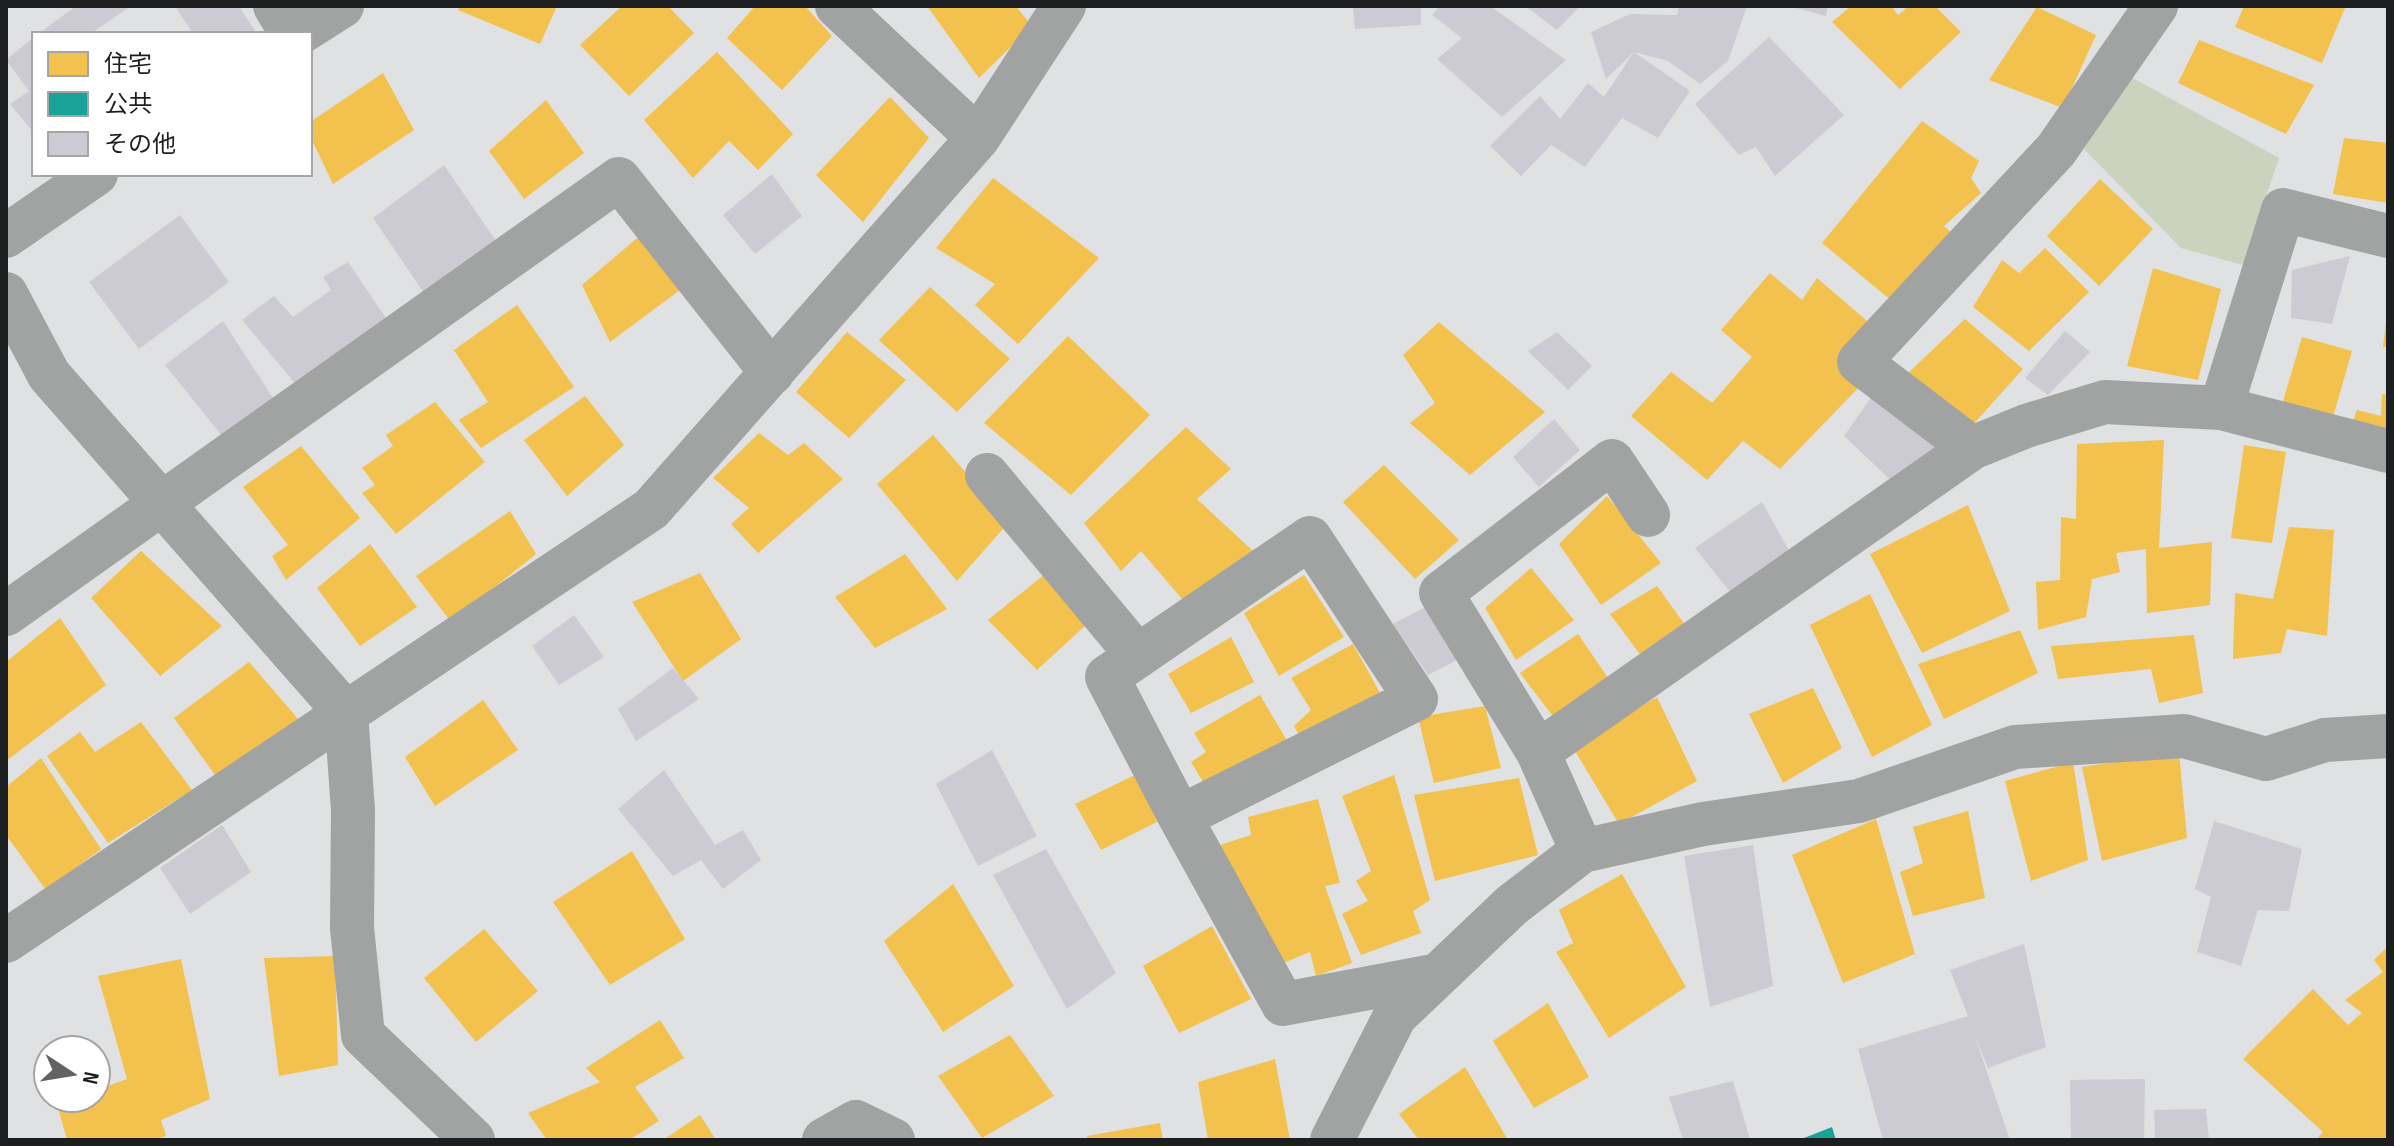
<svg xmlns="http://www.w3.org/2000/svg" width="2394" height="1146" font-family="'Sofia Sans Condensed','Noto Sans JP',sans-serif">
	<style>
		.green { fill: #cbd2be }
		.homes { fill: #f2c14e }
		.public { fill: #17a398 }
		.building { fill: #cccbd3 }
		.lines { fill: none; stroke-linecap: round; stroke-linejoin: round }
		.street { stroke: #a1a2a2; stroke-width: 44 }
	</style>
	<rect width="100%" height="100%" fill="#e0e1e2"/>
	<!-- green -->
	<path class="green" d="M 2129,76 L 2279,158 L 2243,265 L 2181,248 L 2084,149 Z"/>
	<!-- homes -->
	<path class="homes" d="M 460,6 L 557,6 L 540,44 L 458,10 Z
		M 622,6 L 668,6 L 694,33 L 629,96 L 580,45 Z
		M 755,6 L 805,6 L 832,36 L 782,90 L 727,38 Z
		M 927,6 L 1021,6 L 1018,9 L 1032,26 L 979,78 Z
		M 1851,6 L 1891,6 L 1898,15 L 1909,6 L 1935,6 L 1961,32 L 1900,89 L 1832,22 Z
		M 2244,6 L 2341,6 L 2345,8 L 2322,63 L 2235,27 Z
		M 2037,7 L 2096,35 L 2063,108 L 1989,80 Z
		M 2199,40 L 2314,85 L 2286,134 L 2178,83 Z
		M 717,52 L 793,134 L 758,170 L 729,141 L 693,178 L 644,120 Z
		M 383,73 L 414,130 L 333,184 L 310,136 L 310,122 Z
		M 890,97 L 929,138 L 863,222 L 816,175 Z
		M 546,100 L 584,153 L 524,199 L 489,151 Z
		M 1922,121 L 1979,161 L 1971,178 L 1981,193 L 1944,226 L 1954,235 L 1893,302 L 1822,243 Z
		M 2344,138 L 2388,143 L 2388,203 L 2333,194 Z
		M 993,178 L 1099,258 L 1018,344 L 975,305 L 995,284 L 936,248 Z
		M 2100,179 L 2153,229 L 2099,286 L 2047,236 Z
		M 643,233 L 680,290 L 610,342 L 582,285 Z
		M 2045,248 L 2089,292 L 2029,351 L 1973,307 L 2002,260 L 2019,273 Z
		M 2153,268 L 2221,289 L 2198,380 L 2127,366 Z
		M 1770,273 L 1802,300 L 1817,278 L 1873,326 L 1861,385 L 1780,469 L 1743,441 L 1707,480 L 1631,416 L 1671,372 L 1712,403 L 1752,357 L 1721,330 Z
		M 930,287 L 1010,359 L 957,412 L 879,340 Z
		M 517,305 L 574,387 L 481,448 L 459,420 L 488,402 L 454,350 Z
		M 1965,319 L 2023,369 L 1970,428 L 1905,376 Z
		M 2386,321 L 2388,322 L 2388,347 L 2383,347 Z
		M 1439,322 L 1545,412 L 1470,475 L 1410,423 L 1435,403 L 1403,355 Z
		M 847,332 L 906,380 L 849,438 L 796,392 Z
		M 1068,336 L 1150,415 L 1071,495 L 984,423 Z
		M 2302,337 L 2352,351 L 2333,417 L 2281,408 Z
		M 2382,394 L 2388,395 L 2388,440 L 2349,432 L 2357,410 L 2381,416 Z
		M 585,396 L 624,445 L 567,496 L 524,440 Z
		M 435,402 L 485,462 L 396,534 L 362,493 L 375,485 L 362,468 L 393,446 L 386,435 Z
		M 1186,427 L 1231,469 L 1197,499 L 1254,552 L 1189,607 L 1141,551 L 1121,571 L 1084,523 Z
		M 759,433 L 788,455 L 804,443 L 843,479 L 758,553 L 731,524 L 749,508 L 713,478 Z
		M 933,435 L 1009,522 L 957,581 L 877,484 Z
		M 2164,440 L 2159,548 L 2212,542 L 2210,605 L 2147,613 L 2146,549 L 2116,553 L 2120,572 L 2092,579 L 2086,617 L 2038,630 L 2036,582 L 2060,580 L 2061,517 L 2076,519 L 2077,444 Z
		M 2244,445 L 2286,452 L 2272,543 L 2231,538 Z
		M 301,446 L 360,518 L 286,580 L 272,556 L 288,545 L 243,487 Z
		M 1384,465 L 1459,540 L 1415,579 L 1343,502 Z
		M 1607,496 L 1661,563 L 1601,605 L 1559,544 Z
		M 1968,505 L 2010,611 L 1922,653 L 1870,554 Z
		M 510,511 L 536,554 L 451,622 L 416,576 Z
		M 2289,527 L 2334,530 L 2327,636 L 2287,629 L 2281,653 L 2233,659 L 2235,593 L 2273,599 Z
		M 370,544 L 417,607 L 360,646 L 317,588 Z
		M 141,551 L 222,626 L 160,676 L 91,598 Z
		M 905,554 L 947,609 L 875,648 L 835,597 Z
		M 1531,568 L 1574,620 L 1516,660 L 1485,608 Z
		M 700,573 L 741,639 L 683,681 L 632,602 Z
		M 1045,574 L 1086,625 L 1037,670 L 988,620 Z
		M 1304,575 L 1344,637 L 1279,676 L 1244,613 Z
		M 1657,586 L 1688,629 L 1645,661 L 1610,614 Z
		M 1870,594 L 1932,725 L 1872,757 L 1810,625 Z
		M 60,618 L 106,685 L 6,761 L 6,662 Z
		M 2020,630 L 2038,673 L 1944,719 L 1918,664 Z
		M 1578,634 L 1608,678 L 1555,719 L 1520,673 Z
		M 2194,635 L 2203,693 L 2159,703 L 2151,669 L 2058,679 L 2051,646 Z
		M 1231,637 L 1254,682 L 1191,713 L 1168,674 Z
		M 1353,644 L 1385,702 L 1304,745 L 1294,726 L 1311,710 L 1291,678 Z
		M 249,662 L 305,727 L 220,782 L 174,718 Z
		M 1813,688 L 1842,748 L 1783,783 L 1749,714 Z
		M 1260,695 L 1292,749 L 1208,790 L 1191,762 L 1206,752 L 1194,733 Z
		M 1657,697 L 1697,781 L 1619,824 L 1572,746 Z
		M 483,700 L 518,750 L 435,806 L 405,757 Z
		M 1485,706 L 1501,768 L 1434,783 L 1418,717 Z
		M 141,722 L 192,790 L 108,843 L 47,756 L 80,732 L 95,752 Z
		M 2179,752 L 2187,838 L 2102,861 L 2082,767 Z
		M 41,758 L 101,849 L 46,890 L 6,835 L 6,787 Z
		M 2073,762 L 2088,860 L 2031,881 L 2005,781 Z
		M 1139,773 L 1157,822 L 1101,850 L 1075,804 Z
		M 1394,775 L 1430,900 L 1413,911 L 1421,933 L 1361,955 L 1342,914 L 1368,901 L 1356,881 L 1371,871 L 1342,796 Z
		M 1519,778 L 1538,855 L 1435,881 L 1414,795 Z
		M 1318,799 L 1340,883 L 1325,886 L 1352,963 L 1316,976 L 1310,952 L 1281,964 L 1220,845 L 1251,835 L 1248,817 Z
		M 1968,811 L 1985,898 L 1913,916 L 1900,872 L 1923,863 L 1913,827 Z
		M 1876,819 L 1915,954 L 1843,983 L 1792,855 Z
		M 632,851 L 685,939 L 610,985 L 553,902 Z
		M 1622,874 L 1686,987 L 1609,1038 L 1556,952 L 1573,943 L 1559,910 Z
		M 953,884 L 1014,986 L 943,1032 L 884,941 Z
		M 1212,926 L 1251,999 L 1179,1033 L 1143,966 Z
		M 484,929 L 538,991 L 476,1042 L 424,978 Z
		M 2388,946 L 2388,1140 L 2316,1140 L 2323,1132 L 2243,1059 L 2313,989 L 2348,1025 L 2362,1013 L 2345,1000 L 2383,972 L 2374,960 Z
		M 335,956 L 338,1065 L 279,1076 L 264,958 Z
		M 181,959 L 210,1099 L 161,1120 L 166,1136 L 153,1140 L 67,1140 L 57,1104 L 75,1098 L 96,1098 L 96,1090 L 127,1079 L 98,976 Z
		M 1548,1003 L 1589,1077 L 1534,1108 L 1493,1041 Z
		M 660,1020 L 684,1058 L 635,1087 L 659,1121 L 629,1140 L 547,1140 L 528,1113 L 600,1082 L 586,1068 Z
		M 1010,1035 L 1054,1096 L 982,1138 L 938,1076 Z
		M 1275,1059 L 1290,1140 L 1208,1140 L 1198,1082 Z
		M 1465,1067 L 1508,1140 L 1419,1140 L 1399,1114 Z
		M 700,1115 L 716,1140 L 663,1140 Z
		M 1160,1123 L 1163,1140 L 1088,1140 L 1087,1136 Z"/>
	<!-- public -->
	<path class="public" d="M 1832,1127 L 1836,1140 L 1799,1140 Z"/>
	<!-- building -->
	<path class="building" d="M 76,6 L 131,6 L 90,34 L 38,34 Z
		M 175,6 L 239,6 L 255,31 L 193,34 Z
		M 1353,6 L 1421,6 L 1421,25 L 1355,29 Z
		M 1440,6 L 1490,6 L 1566,60 L 1502,117 L 1437,59 L 1462,38 L 1432,15 Z
		M 1525,6 L 1580,6 L 1557,30 Z
		M 1679,6 L 1747,6 L 1728,61 L 1700,84 L 1668,61 L 1634,52 L 1606,79 L 1591,32 L 1630,14 L 1677,15 Z
		M 1789,6 L 1828,6 L 1826,16 Z
		M 34,37 L 34,133 L 10,104 L 29,91 L 6,60 Z
		M 1769,37 L 1844,115 L 1775,176 L 1756,147 L 1739,155 L 1695,104 Z
		M 1634,52 L 1690,91 L 1658,138 L 1622,118 L 1585,167 L 1551,145 L 1521,176 L 1490,146 L 1540,96 L 1560,119 L 1588,83 L 1604,97 Z
		M 444,165 L 500,247 L 426,296 L 373,218 Z
		M 772,174 L 802,216 L 755,254 L 723,215 Z
		M 180,215 L 229,282 L 139,349 L 89,282 Z
		M 2350,256 L 2332,324 L 2291,318 L 2292,270 Z
		M 348,262 L 392,327 L 303,393 L 242,320 L 274,296 L 293,317 L 331,290 L 323,277 Z
		M 223,321 L 275,401 L 227,442 L 165,365 Z
		M 2065,331 L 2090,352 L 2048,395 L 2025,378 Z
		M 1557,332 L 1592,366 L 1568,390 L 1528,351 Z
		M 1875,392 L 1943,446 L 1899,488 L 1844,436 Z
		M 1554,419 L 1580,450 L 1539,487 L 1513,457 Z
		M 1762,502 L 1792,556 L 1734,597 L 1695,548 Z
		M 1429,605 L 1465,656 L 1428,675 L 1393,624 Z
		M 574,615 L 604,657 L 559,685 L 532,646 Z
		M 673,668 L 699,699 L 636,741 L 618,709 Z
		M 992,750 L 1037,836 L 978,866 L 936,784 Z
		M 664,770 L 715,845 L 743,830 L 761,860 L 723,889 L 701,860 L 673,876 L 618,809 Z
		M 2214,821 L 2302,849 L 2289,911 L 2258,910 L 2241,966 L 2197,952 L 2211,897 L 2195,889 Z
		M 222,825 L 251,872 L 190,914 L 160,868 Z
		M 1753,845 L 1773,986 L 1710,1007 L 1684,856 Z
		M 1046,849 L 1116,973 L 1067,1009 L 993,875 Z
		M 2024,944 L 2046,1047 L 1988,1068 L 1974,1034 L 2010,1140 L 1883,1140 L 1858,1049 L 1968,1016 L 1950,970 Z
		M 2145,1079 L 2144,1140 L 2071,1140 L 2070,1080 Z
		M 1733,1081 L 1750,1140 L 1683,1140 L 1669,1097 Z
		M 2206,1109 L 2209,1140 L 2155,1140 L 2154,1110 Z"/>
	<g class="lines">
		<!-- street -->
		<path class="street" d="M 275,6 L 292,34
			M 837,6 L 978,138
			M 298,34 L 342,6
			M 6,236 L 96,174
			M 6,294 L 49,375 L 346,713 L 6,941
			M 2221,408 L 2283,210 L 2388,236
			M 1972,448 L 2026,426 L 2105,402 L 2221,408 L 2388,451
			M 987,475 L 1138,656
			M 6,614 L 619,179 L 772,373
			M 1538,752 L 1441,593 L 1612,461 L 1648,515
			M 1180,817 L 1107,677 L 1310,538 L 1416,699 L 1180,817 L 1283,1004 L 1438,975
			M 1582,851 L 1703,824 L 1859,801 L 2015,747 L 2184,736 L 2266,759 L 2325,740 L 2388,736
			M 473,1140 L 363,1035 L 352,928 L 353,810 L 346,713 L 651,509 L 978,138 L 1064,6
			M 824,1140 L 856,1122 L 893,1140
			M 1332,1140 L 1395,1016 L 1512,905 L 1582,851 L 1538,752 L 1972,448 L 1859,362 L 2056,150 L 2156,6"/>
	</g>
	<!-- border -->
	<rect width="2394" height="1146" fill="none" stroke="#1d1e1f" stroke-width="16"/>
	<!-- legend -->
	<rect x="32" y="32" width="280" height="144" fill="#ffffff" stroke="#a5a5a5" stroke-width="2"/>
	<rect x="48" y="52" width="40" height="24" fill="#f2c14e" stroke="#a5a5a5" stroke-width="2"/>
	<text x="104" y="72" font-size="24" fill="#1d1e1f">住宅</text>
	<rect x="48" y="92" width="40" height="24" fill="#17a398" stroke="#a5a5a5" stroke-width="2"/>
	<text x="104" y="112" font-size="24" fill="#1d1e1f">公共</text>
	<rect x="48" y="132" width="40" height="24" fill="#cccbd3" stroke="#a5a5a5" stroke-width="2"/>
	<text x="104" y="152" font-size="24" fill="#1d1e1f">その他</text>
	<!-- north arrow -->
	<g transform="translate(72 1074) rotate(102)"><circle r="38" fill="#ffffff" stroke="#a5a5a5" stroke-width="2"/>
	<path d="M0-6L14 30L0 20L-14 30Z" fill="#616263"/>
	<text y="-12" font-size="22" font-weight="bold" text-anchor="middle" fill="#1d1e1f">N</text>
	</g>
</svg>
